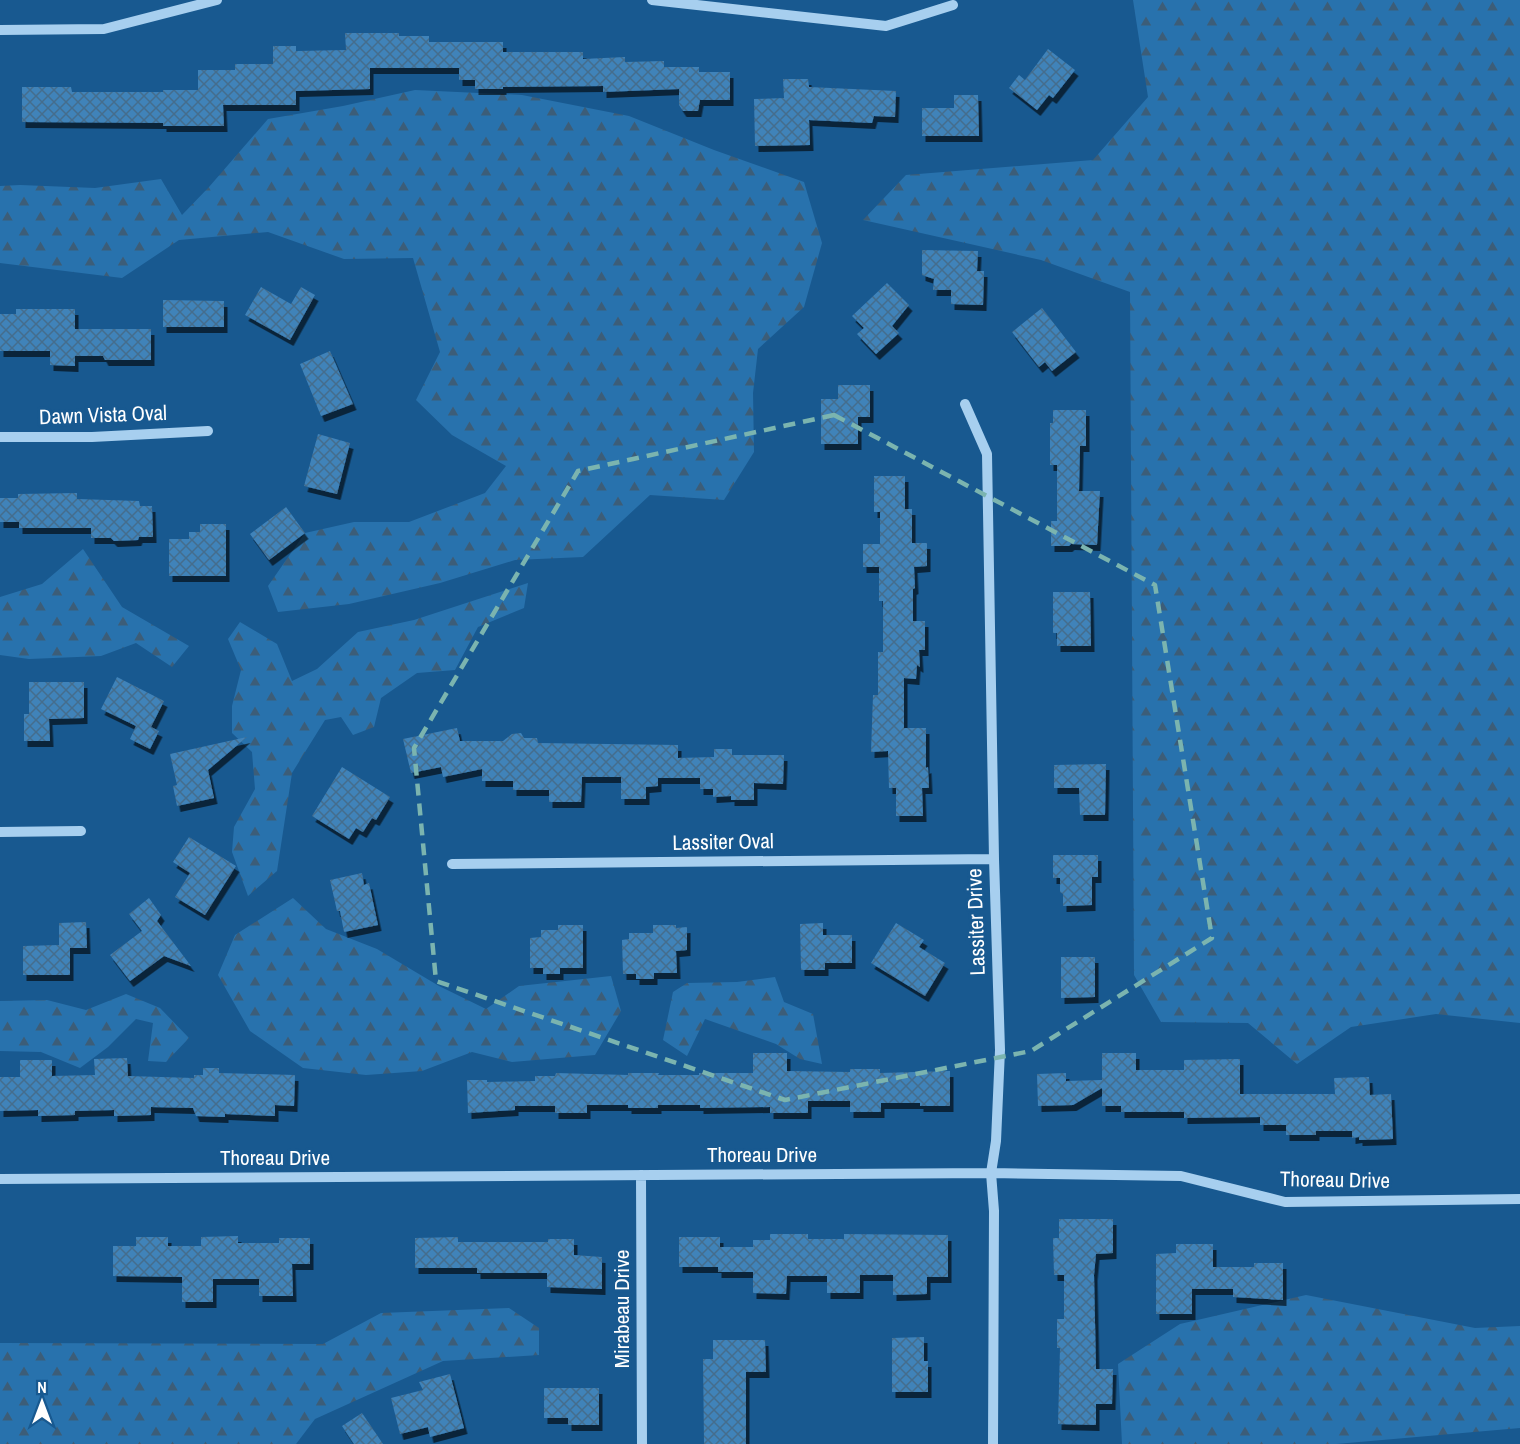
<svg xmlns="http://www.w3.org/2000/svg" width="1520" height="1444" font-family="'Archivo Narrow',sans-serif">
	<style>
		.forest { fill: url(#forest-firs) }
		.building { fill: url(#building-cross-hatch); filter: url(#shadow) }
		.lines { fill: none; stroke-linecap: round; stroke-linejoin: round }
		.minor { stroke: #a7cfef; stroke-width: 10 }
		.marked { fill: none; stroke: #7bb4af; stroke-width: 4.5; stroke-dasharray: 12 8; stroke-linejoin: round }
		.labels { text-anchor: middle; stroke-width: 6; stroke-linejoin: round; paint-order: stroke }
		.street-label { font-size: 21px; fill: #fff; stroke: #185990 }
	</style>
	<defs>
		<pattern id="forest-firs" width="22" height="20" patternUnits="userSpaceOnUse" patternTransform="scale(1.5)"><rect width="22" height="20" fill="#2872ad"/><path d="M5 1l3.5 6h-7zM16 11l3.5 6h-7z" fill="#3c5d78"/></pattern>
		<pattern id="building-cross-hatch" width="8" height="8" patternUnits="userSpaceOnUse" patternTransform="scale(1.5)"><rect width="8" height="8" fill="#4183b9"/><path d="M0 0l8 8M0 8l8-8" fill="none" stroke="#456d8d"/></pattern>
		<filter id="shadow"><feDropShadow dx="3.5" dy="6" stdDeviation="0" flood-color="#0009"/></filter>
	</defs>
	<rect width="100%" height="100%" fill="#185990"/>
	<!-- forest -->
	<path class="forest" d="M 1133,0 L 1520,0 L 1520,1023 L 1436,1014 L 1351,1027 L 1297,1064 L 1248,1023 L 1161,1022 L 1134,975 L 1130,292 L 1041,260 L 863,220 L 906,175 L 1093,160 L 1148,97 Z
		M 415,90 L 522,95 L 629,116 L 714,150 L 804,182 L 822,243 L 804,307 L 758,349 L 753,393 L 754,452 L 724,500 L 650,495 L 583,557 L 515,560 L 440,583 L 349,604 L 278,612 L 268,586 L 305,533 L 354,522 L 409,522 L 485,493 L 506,466 L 452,435 L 416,400 L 440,352 L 413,258 L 344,259 L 268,232 L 179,240 L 122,278 L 0,263 L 0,186 L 20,185 L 95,188 L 161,179 L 182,215 L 209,187 L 268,119 L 343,106 Z
		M 83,549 L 122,607 L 189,646 L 172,667 L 136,643 L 101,656 L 29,659 L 0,655 L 0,597 L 42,584 Z
		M 528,583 L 524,608 L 478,627 L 455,670 L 417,673 L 381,698 L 374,727 L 353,735 L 341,717 L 325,720 L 292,773 L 277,871 L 248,896 L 232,852 L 234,827 L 255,789 L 252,752 L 232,733 L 232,706 L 241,670 L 228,639 L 240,622 L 277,644 L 292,681 L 317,669 L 358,632 L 414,620 Z
		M 293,898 L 326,929 L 377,949 L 439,986 L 486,1009 L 519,986 L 611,976 L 621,1011 L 595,1055 L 512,1062 L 472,1052 L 422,1071 L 366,1075 L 303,1068 L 250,1031 L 218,975 L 235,935 Z
		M 775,977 L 784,1002 L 813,1014 L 822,1064 L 800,1059 L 776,1044 L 705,1019 L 687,1056 L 663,1040 L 673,992 L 687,983 L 737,982 Z
		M 126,994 L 160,1008 L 189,1038 L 166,1062 L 148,1061 L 153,1023 L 136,1019 L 108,1047 L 80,1068 L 41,1052 L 0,1051 L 0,1001 L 47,1000 L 86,1010 Z
		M 1306,1295 L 1475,1328 L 1520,1326 L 1520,1428 L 1336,1444 L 1122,1444 L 1118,1364 L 1180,1324 Z
		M 509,1308 L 539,1328 L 539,1355 L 443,1361 L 315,1419 L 296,1444 L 0,1444 L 0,1343 L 323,1344 L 381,1313 Z"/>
	<!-- building -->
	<path class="building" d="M 345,33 L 399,33 L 399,36 L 429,36 L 429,42 L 503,42 L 503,52 L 583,52 L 583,59 L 625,57 L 625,62 L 664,61 L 664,67 L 699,67 L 699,72 L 730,72 L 730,100 L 700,100 L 698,111 L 683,111 L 679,105 L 679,89 L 603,92 L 603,86 L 503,87 L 503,89 L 475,89 L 475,80 L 459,80 L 459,68 L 370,68 L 370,89 L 296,91 L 296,105 L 223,105 L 224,126 L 163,126 L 163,123 L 22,122 L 22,87 L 71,87 L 72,92 L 163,92 L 163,90 L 198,90 L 198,70 L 235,70 L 235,64 L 273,64 L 273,46 L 296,46 L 296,51 L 346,50 Z
		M 1048,49 L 1075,70 L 1053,98 L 1049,95 L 1037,110 L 1009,88 L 1019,75 L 1025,80 Z
		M 783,79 L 808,79 L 809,87 L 896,91 L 895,117 L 874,116 L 872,123 L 809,120 L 810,145 L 755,146 L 754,99 L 784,98 Z
		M 954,95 L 978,95 L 979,136 L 922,136 L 922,108 L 954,108 Z
		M 922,250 L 978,251 L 977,271 L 984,271 L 983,305 L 951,304 L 951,290 L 933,290 L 934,279 L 922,275 Z
		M 887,283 L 909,305 L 892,326 L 899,333 L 876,354 L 857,334 L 864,328 L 852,316 Z
		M 261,287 L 291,304 L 301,287 L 315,295 L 290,340 L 245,315 Z
		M 163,300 L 224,301 L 224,327 L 163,327 Z
		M 1042,308 L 1076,352 L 1052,371 L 1045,362 L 1039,367 L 1012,332 Z
		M 16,309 L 75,309 L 75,329 L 151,329 L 151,360 L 105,360 L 103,356 L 75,356 L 75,366 L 50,365 L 50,351 L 0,351 L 0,314 L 16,314 Z
		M 330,351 L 353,404 L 321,416 L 300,364 Z
		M 838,385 L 870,385 L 870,417 L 858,417 L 858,444 L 821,444 L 821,399 L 838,399 Z
		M 1053,410 L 1086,410 L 1086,446 L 1080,446 L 1079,491 L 1100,491 L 1097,545 L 1071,544 L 1069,546 L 1051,546 L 1051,521 L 1057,521 L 1057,465 L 1050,465 L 1050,423 L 1053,423 Z
		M 318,434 L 350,443 L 337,494 L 304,486 Z
		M 874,476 L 905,476 L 905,509 L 912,509 L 912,543 L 927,543 L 927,566 L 914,567 L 915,588 L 913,589 L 913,621 L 925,621 L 925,650 L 919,650 L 920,667 L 917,665 L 916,679 L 904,678 L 904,728 L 926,728 L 926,768 L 928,767 L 929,788 L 922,788 L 923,816 L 896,816 L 896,788 L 889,788 L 888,751 L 871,752 L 873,695 L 878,695 L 878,652 L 883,652 L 883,601 L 879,601 L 879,567 L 863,567 L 863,544 L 880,544 L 880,512 L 874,512 Z
		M 77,493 L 77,499 L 139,501 L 140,506 L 152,506 L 153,537 L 139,537 L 138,540 L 114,541 L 111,538 L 91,538 L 91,528 L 19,528 L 19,522 L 0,522 L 0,498 L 18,498 L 18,494 Z
		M 286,507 L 305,533 L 269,560 L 250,534 Z
		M 200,524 L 226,524 L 226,576 L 169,576 L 169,539 L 189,539 L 189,532 L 200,532 Z
		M 1053,592 L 1090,592 L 1091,646 L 1057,646 L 1057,633 L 1053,633 Z
		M 117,677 L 164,701 L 151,727 L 159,731 L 150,749 L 130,739 L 136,726 L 101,709 Z
		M 29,682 L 84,682 L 84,718 L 49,719 L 50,741 L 24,741 L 24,714 L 29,714 Z
		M 457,728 L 460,741 L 503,741 L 512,734 L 521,733 L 524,738 L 537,738 L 538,743 L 678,745 L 678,758 L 714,757 L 714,749 L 732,749 L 732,755 L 784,755 L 783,784 L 754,783 L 754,800 L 731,800 L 731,796 L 713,797 L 713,789 L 700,789 L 700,778 L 658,778 L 658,786 L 646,787 L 646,799 L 621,799 L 621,777 L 582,777 L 581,802 L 549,802 L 549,790 L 513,790 L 513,781 L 482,781 L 482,769 L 443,777 L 441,767 L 411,773 L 403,739 Z
		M 247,737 L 208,770 L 214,798 L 177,806 L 173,786 L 177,785 L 170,754 Z
		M 1106,764 L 1105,815 L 1080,815 L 1079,788 L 1054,788 L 1054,765 Z
		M 342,767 L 390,797 L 376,820 L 372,818 L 363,832 L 356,828 L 349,839 L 312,816 Z
		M 189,837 L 236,866 L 205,915 L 175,897 L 190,873 L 173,862 Z
		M 1053,855 L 1098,855 L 1098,877 L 1092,877 L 1092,905 L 1063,906 L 1063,894 L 1060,892 L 1060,878 L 1053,878 Z
		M 362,873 L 364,885 L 369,883 L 378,925 L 344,932 L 340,911 L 337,911 L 330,880 Z
		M 149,898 L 161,915 L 157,921 L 191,966 L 164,956 L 130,981 L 110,955 L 142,931 L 129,914 Z
		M 86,922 L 87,948 L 70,948 L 70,975 L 23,975 L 23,946 L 59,945 L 59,923 Z
		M 823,923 L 823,935 L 852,935 L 852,963 L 825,963 L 825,970 L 801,970 L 800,924 Z
		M 896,923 L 924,940 L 919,947 L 945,963 L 925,996 L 871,963 Z
		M 558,925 L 583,925 L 583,968 L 560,968 L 560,974 L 543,974 L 543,968 L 530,968 L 530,938 L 541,937 L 541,930 L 558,930 Z
		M 653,925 L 676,925 L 676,928 L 687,927 L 687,950 L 676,951 L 677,973 L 654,973 L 654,979 L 636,979 L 636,974 L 623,974 L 622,940 L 629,939 L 629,933 L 653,933 Z
		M 1061,957 L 1095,957 L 1095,997 L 1061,998 Z
		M 753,1053 L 787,1053 L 787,1071 L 850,1072 L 850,1069 L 880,1069 L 880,1073 L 950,1071 L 950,1106 L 920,1106 L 920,1103 L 881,1103 L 881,1112 L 850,1112 L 850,1101 L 808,1101 L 808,1113 L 770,1113 L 770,1107 L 700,1108 L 700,1105 L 658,1105 L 658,1108 L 628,1108 L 628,1105 L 587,1105 L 587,1113 L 555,1113 L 555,1106 L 515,1106 L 515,1110 L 468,1113 L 467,1080 L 487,1080 L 487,1082 L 535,1081 L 535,1076 L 555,1076 L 556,1073 L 628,1075 L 628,1073 L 659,1073 L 658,1075 L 699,1075 L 699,1073 L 753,1073 Z
		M 1102,1053 L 1136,1053 L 1136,1070 L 1184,1070 L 1184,1060 L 1240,1059 L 1240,1094 L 1335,1094 L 1334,1078 L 1369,1077 L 1370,1095 L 1391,1094 L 1393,1139 L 1359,1140 L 1359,1137 L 1352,1138 L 1352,1131 L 1316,1131 L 1316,1135 L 1286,1135 L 1286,1125 L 1260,1125 L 1260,1117 L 1184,1118 L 1184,1112 L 1121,1112 L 1121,1106 L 1102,1106 L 1102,1088 L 1073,1105 L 1038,1106 L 1037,1074 L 1066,1073 L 1066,1081 L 1102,1080 Z
		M 127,1058 L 128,1076 L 194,1078 L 194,1075 L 203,1075 L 203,1068 L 219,1068 L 219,1073 L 295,1075 L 294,1106 L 275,1105 L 275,1116 L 225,1114 L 225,1117 L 196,1116 L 193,1108 L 151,1107 L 151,1115 L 114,1116 L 114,1110 L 75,1111 L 75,1115 L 38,1116 L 38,1110 L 0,1111 L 0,1077 L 20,1077 L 20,1060 L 52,1060 L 52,1076 L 95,1075 L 94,1059 Z
		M 1059,1219 L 1113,1219 L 1113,1253 L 1096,1254 L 1094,1275 L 1096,1369 L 1113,1369 L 1112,1404 L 1096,1404 L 1096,1425 L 1058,1424 L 1060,1348 L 1057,1348 L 1057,1319 L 1064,1319 L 1064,1275 L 1054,1275 L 1053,1238 L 1059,1238 Z
		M 770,1234 L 808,1234 L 808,1239 L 844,1239 L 844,1234 L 948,1235 L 948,1277 L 927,1277 L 927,1294 L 893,1295 L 893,1275 L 860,1275 L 860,1293 L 827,1293 L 827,1276 L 787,1276 L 786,1294 L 753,1293 L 753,1272 L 718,1272 L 718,1267 L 679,1267 L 679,1237 L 720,1237 L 720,1247 L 753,1247 L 753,1240 L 770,1240 Z
		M 238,1236 L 238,1243 L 279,1243 L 279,1238 L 310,1238 L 310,1264 L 292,1264 L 293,1296 L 259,1296 L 259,1279 L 213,1279 L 213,1302 L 182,1302 L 182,1277 L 113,1276 L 113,1246 L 136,1246 L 136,1237 L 168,1237 L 168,1246 L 201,1246 L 201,1237 Z
		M 458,1237 L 458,1242 L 548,1242 L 548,1239 L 574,1239 L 574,1255 L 602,1257 L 602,1289 L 547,1287 L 547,1273 L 477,1273 L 477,1268 L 415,1268 L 415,1238 Z
		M 1176,1244 L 1213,1244 L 1213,1267 L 1254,1267 L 1254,1263 L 1283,1263 L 1283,1300 L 1233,1297 L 1233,1289 L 1192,1289 L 1192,1314 L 1156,1314 L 1156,1254 L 1176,1253 Z
		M 924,1337 L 924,1361 L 928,1361 L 928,1392 L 892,1392 L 892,1338 Z
		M 713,1340 L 765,1340 L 766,1372 L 746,1372 L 746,1444 L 704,1444 L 703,1359 L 713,1359 Z
		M 450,1374 L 464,1428 L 430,1437 L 428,1427 L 400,1434 L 391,1398 L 423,1390 L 419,1382 Z
		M 544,1388 L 599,1388 L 599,1425 L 568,1425 L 568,1418 L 544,1418 Z
		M 362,1413 L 375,1432 L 383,1444 L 354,1444 L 342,1426 Z"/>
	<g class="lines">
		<!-- minor -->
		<path class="minor" d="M 652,0 L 886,26 L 953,5
			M 0,30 L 104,29 L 217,0
			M 965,404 L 987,454 L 994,859 L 1000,1050 L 996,1141 L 991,1173 L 994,1211 L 993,1444
			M 0,437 L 92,437 L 208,431
			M 0,832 L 81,831
			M 452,864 L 994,859
			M 641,1175 L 642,1444
			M 0,1179 L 991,1173 L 1181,1176 L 1285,1202 L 1520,1199"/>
	</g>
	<!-- marked area -->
	<path class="marked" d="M 834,415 L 1155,585 L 1212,938 L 1031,1051 L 785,1100 L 436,981 L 414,748 L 578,471 Z"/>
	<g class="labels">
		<!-- street labels -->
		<g class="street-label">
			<text transform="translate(103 415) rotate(-2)" y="7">Dawn Vista Oval</text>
			<text transform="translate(723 842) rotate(-1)" y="7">Lassiter Oval</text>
			<text transform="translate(976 922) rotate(-92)" y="7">Lassiter Drive</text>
			<text x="762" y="1162">Thoreau Drive</text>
			<text x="275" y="1165">Thoreau Drive</text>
			<text transform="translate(1335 1180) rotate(1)" y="7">Thoreau Drive</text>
			<text transform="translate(622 1309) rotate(-90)" y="7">Mirabeau Drive</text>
		</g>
	</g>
	<!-- north arrow -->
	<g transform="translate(42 1402)" stroke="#185990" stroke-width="4.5" paint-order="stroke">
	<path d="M0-4.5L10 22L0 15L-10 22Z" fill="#ffffff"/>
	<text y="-9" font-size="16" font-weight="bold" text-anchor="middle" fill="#ffffff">N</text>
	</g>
</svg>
